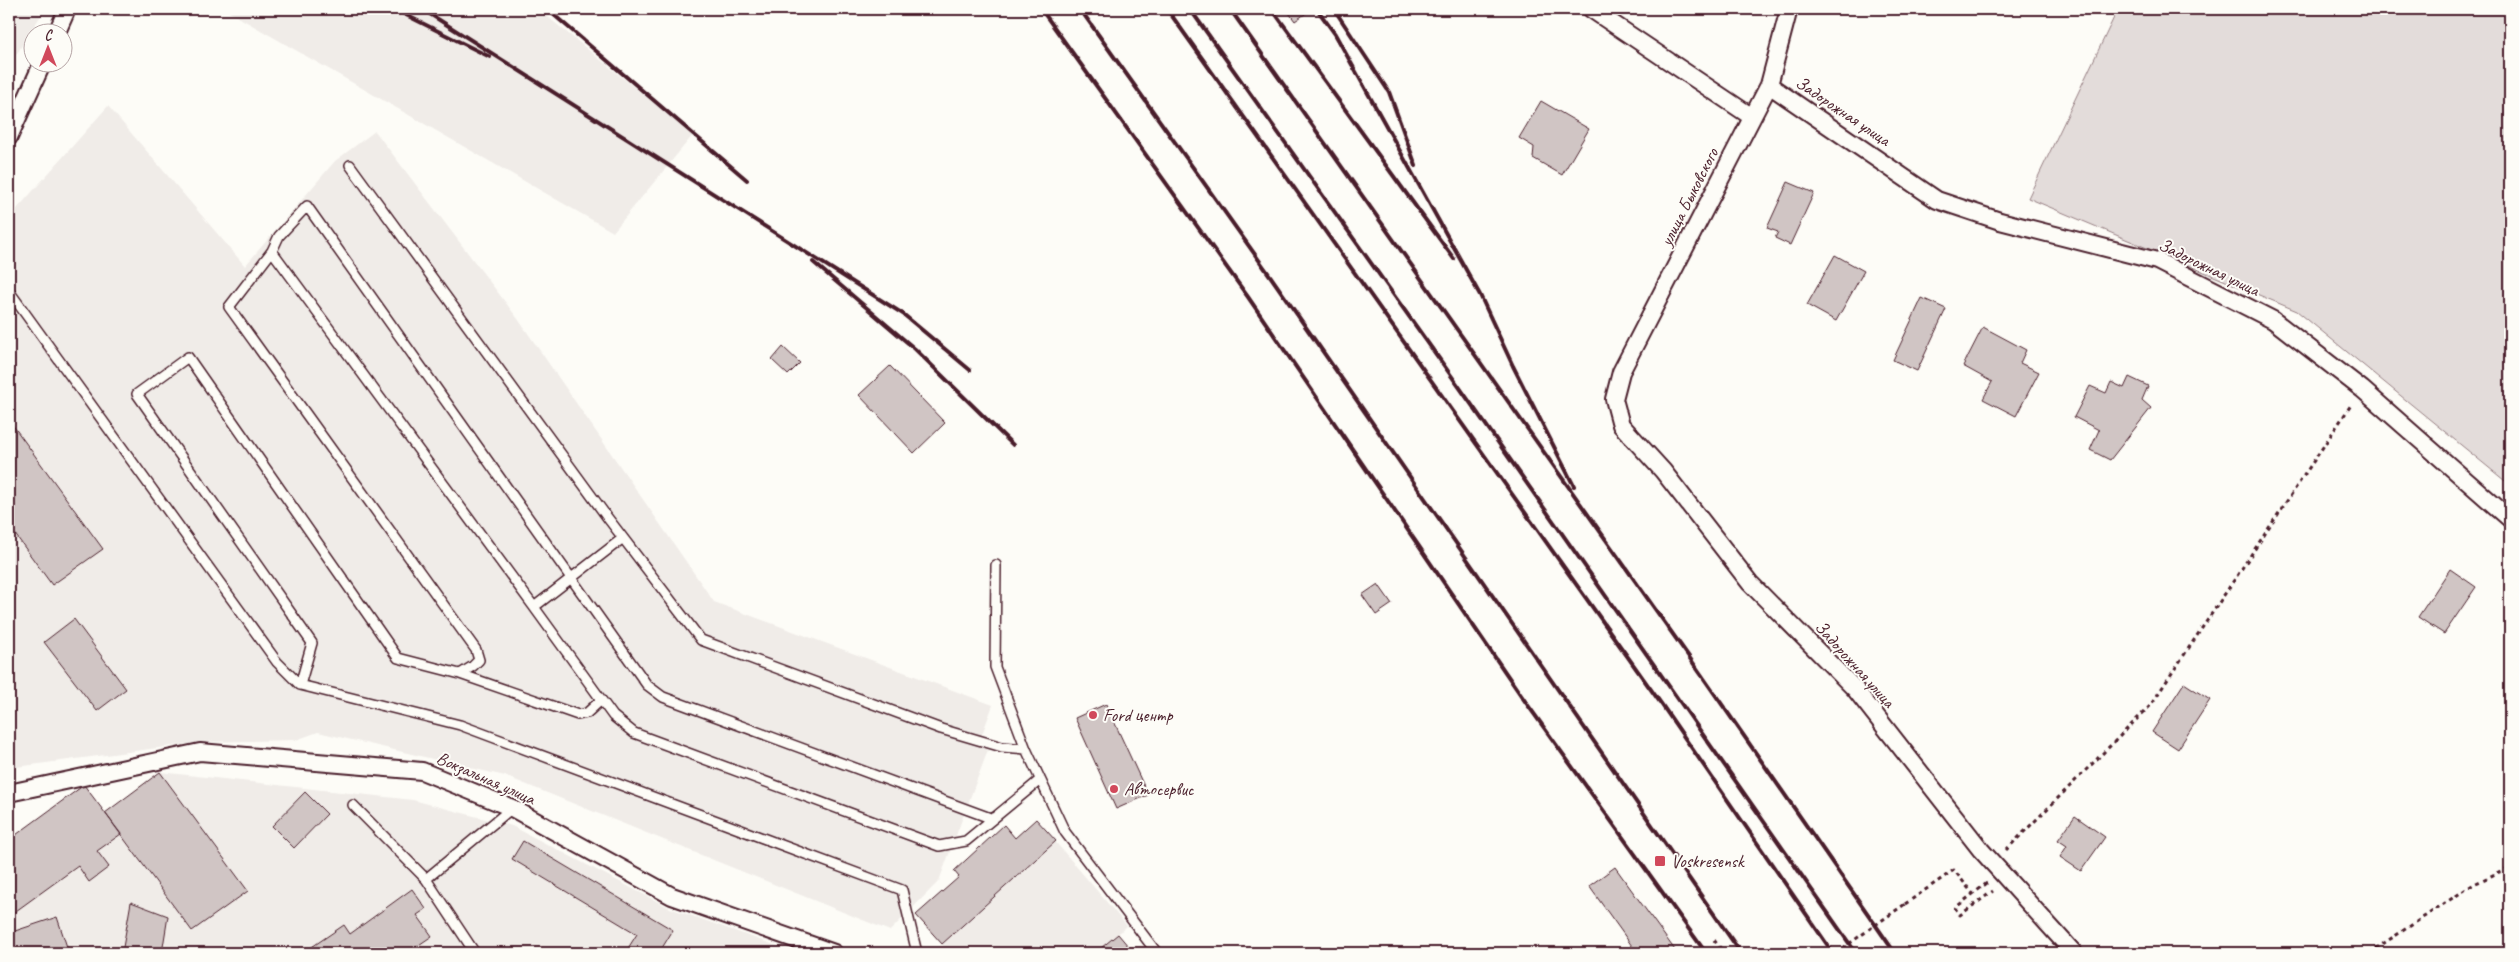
<svg xmlns="http://www.w3.org/2000/svg" width="2519" height="962" font-family="Caveat,sans-serif">
	<style>
		.built { fill: #f0ece8 }
		.green { fill: #e3dcda; stroke: #967e82 }
		.building { fill: #d0c5c4; stroke: #4a1f2b }
		.lines { fill: none; stroke-linecap: round; stroke-linejoin: round }
		.service-casing { stroke: #4a1f2b; stroke-width: 12 }
		.minor-casing { stroke: #4a1f2b; stroke-width: 20 }
		.path { stroke: #4a1f2b; stroke-width: 3; stroke-dasharray: 4 4; stroke-linecap: butt }
		.service { stroke: #fdfcf7; stroke-width: 9 }
		.minor { stroke: #fdfcf7; stroke-width: 16 }
		.rail { stroke: #4a1f2b; stroke-width: 4 }
		.path-bridge { stroke: #4a1f2b; stroke-width: 3; stroke-dasharray: 4 4; stroke-linecap: butt }
		.poi-dot { fill: #d1495b; stroke: #fdfcf7; stroke-width: 2 }
		.labels { text-anchor: middle; stroke-width: 4; stroke-linejoin: round; paint-order: stroke }
		.street-label { font-size: 18px; fill: #4a1f2b; stroke: #fdfcf7 }
		.poi-label { font-size: 18px; fill: #4a1f2b; stroke: #fdfcf7; text-anchor: start }
	</style>
	<rect width="100%" height="100%" fill="#fdfcf7"/>
	<filter id="ink" filterUnits="userSpaceOnUse"><feTurbulence type="fractalNoise" baseFrequency=".02" numOctaves="2"/><feDisplacementMap in="SourceGraphic" scale="10" xChannelSelector="R" yChannelSelector="G"/><feConvolveMatrix kernelMatrix="1 2 1 2 8 2 1 2 1" color-interpolation-filters="sRGB"/></filter>
	<g filter="url(#ink)">
		<!-- built -->
		<path class="built" d="M 9,9 L 45,9 L 9,66 Z
			M 224,9 L 538,9 L 693,135 L 613,232 Z
			M 108,106 L 245,266 L 335,161 L 375,131 L 518,319 L 714,602 L 993,705 L 978,745 L 988,750 L 939,881 L 890,931 L 505,776 L 318,732 L 296,740 L 202,742 L 9,768 L 9,218 Z
			M 160,772 L 413,800 L 512,826 L 670,908 L 797,953 L 9,953 L 9,840 L 84,785 L 105,813 Z
			M 1036,819 L 1127,926 L 1118,934 L 1134,953 L 950,953 L 916,915 L 959,877 L 954,871 L 1004,825 L 1015,838 Z"/>
		<!-- green -->
		<path class="green" d="M 2118,9 L 2510,9 L 2510,485 L 2297,311 L 2028,198 Z"/>
		<!-- building -->
		<path class="building" d="M 1286,9 L 1312,9 L 1295,21 Z
			M 1541,101 L 1589,129 L 1562,175 L 1533,158 L 1534,147 L 1519,138 Z
			M 1788,182 L 1814,193 L 1790,245 L 1775,238 L 1778,232 L 1767,228 Z
			M 1835,255 L 1864,271 L 1836,321 L 1807,305 Z
			M 1922,298 L 1946,309 L 1917,371 L 1893,360 Z
			M 1983,327 L 2026,350 L 2020,363 L 2039,372 L 2016,416 L 1983,399 L 1992,382 L 1963,366 Z
			M 783,347 L 800,363 L 788,375 L 772,360 Z
			M 890,366 L 945,423 L 914,453 L 859,395 Z
			M 2129,377 L 2148,386 L 2142,400 L 2151,408 L 2110,460 L 2090,450 L 2099,430 L 2074,417 L 2090,386 L 2106,393 L 2111,382 L 2124,388 Z
			M 9,420 L 103,549 L 52,585 L 9,526 Z
			M 2450,569 L 2476,587 L 2444,634 L 2418,617 Z
			M 1378,584 L 1392,604 L 1376,615 L 1362,595 Z
			M 74,619 L 126,689 L 97,711 L 44,642 Z
			M 2184,683 L 2210,700 L 2178,749 L 2152,732 Z
			M 1106,704 L 1148,795 L 1116,809 L 1075,718 Z
			M 160,772 L 248,891 L 192,931 L 105,813 Z
			M 84,785 L 121,834 L 97,851 L 109,867 L 89,882 L 78,866 L 9,916 L 9,840 Z
			M 305,792 L 327,814 L 294,848 L 272,826 Z
			M 2075,816 L 2105,837 L 2081,871 L 2060,857 L 2067,846 L 2058,840 Z
			M 1036,819 L 1056,841 L 942,944 L 916,915 L 959,877 L 954,871 L 1004,825 L 1015,838 Z
			M 523,841 L 673,930 L 659,953 L 625,953 L 637,934 L 512,859 Z
			M 1615,867 L 1677,953 L 1637,953 L 1589,886 Z
			M 412,889 L 426,909 L 417,915 L 432,936 L 407,953 L 303,953 L 344,925 L 350,934 Z
			M 131,902 L 168,916 L 162,953 L 122,953 Z
			M 57,917 L 69,953 L 9,953 L 9,933 Z
			M 1118,934 L 1134,953 L 1095,953 Z"/>
		<g class="lines">
			<defs>
				<path id="service" d="M 350,165 L 607,517 L 701,640 L 941,729 L 1002,747 L 1026,749
					M 272,251 L 279,236 L 307,206 L 647,685 L 663,697 L 993,819
					M 9,291 L 277,662 L 300,685
					M 623,538 L 534,607 L 613,716 L 634,733 L 939,846 L 966,841 L 1040,780
					M 996,565 L 995,667 L 1026,749 L 1065,832 L 1157,953
					M 534,607 L 272,251 L 229,307 L 476,650 L 479,660 L 473,666 L 460,674 L 398,658 L 188,357 L 137,394 L 312,643 L 300,685 L 460,725 L 902,890 L 917,953
					M 460,674 L 578,715 L 587,713 L 601,700
					M 353,805 L 426,879
					M 475,953 L 426,879 L 512,808"/>
				<path id="minor" d="M 1591,9 L 1752,117
					M 1789,9 L 1769,85 L 1621,372 L 1614,399 L 1621,425 L 1663,471 L 1750,583 L 1855,689 L 1981,850 L 2074,953
					M 57,32 L 65,14 L 64,9
					M 1769,85 L 1937,200 L 2000,221 L 2157,261 L 2273,320 L 2362,389 L 2510,519
					M 9,137 L 43,62
					M 9,793 L 200,752 L 422,771 L 512,808 L 672,896 L 834,953"/>
			</defs>
			<!-- service casing -->
			<use href="#service" class="service-casing"/>
			<!-- minor casing -->
			<use href="#minor" class="minor-casing"/>
			<!-- path -->
			<path class="path" d="M 2006,850 L 2150,706 L 2351,405
				M 1987,883 L 1955,908 L 1960,915 L 1993,891
				M 1905,904 L 1954,870 L 1973,894
				M 1714,940 L 1724,953
				M 2369,953 L 2474,884 L 2510,867"/>
			<!-- service -->
			<use href="#service" class="service"/>
			<!-- minor -->
			<use href="#minor" class="minor"/>
			<!-- rail -->
			<path class="rail" d="M 394,9 L 490,57
				M 422,9 L 903,314 L 970,370
				M 547,9 L 747,180
				M 1041,9 L 1248,297 L 1527,704 L 1706,953
				M 1080,9 L 1271,277 L 1741,953
				M 1167,9 L 1662,705 L 1833,953
				M 1190,9 L 1460,388 L 1856,953
				M 1230,9 L 1689,657 L 1895,953
				M 1272,9 L 1454,259
				M 1317,9 L 1335,34 L 1480,295 L 1513,366 L 1574,486
				M 1334,9 L 1389,92 L 1416,166
				M 813,262 L 915,349 L 1013,445"/>
			<!-- path-bridge -->
			<path class="path-bridge" d="M 1836,953 L 1905,904"/>
		</g>
	</g>
	<!-- markers -->
	<g class="poi-dot">
		<circle cx="1093" cy="715" r="5"/>
		<circle cx="1114" cy="789" r="5"/>
		<rect x="1654" y="855" width="12" height="12" rx="2.5"/>
	</g>
	<g class="labels">
		<!-- street labels -->
		<g class="street-label">
			<text transform="translate(1843 111) rotate(34)" y="6">Задорожная улица</text>
			<text transform="translate(1689 197) rotate(-63)" y="6">улица Быковского</text>
			<text transform="translate(2209 267) rotate(26)" y="6">Задорожная улица</text>
			<text transform="translate(1855 664) rotate(48)" y="6">Задорожная улица</text>
			<text transform="translate(486 778) rotate(24)" y="6">Вокзальная улица</text>
		</g>
		<!-- poi labels -->
		<g class="poi-label">
			<text x="1103" y="721">Ford центр</text>
			<text x="1124" y="795">Автосервис</text>
			<text x="1671" y="867">Voskresensk</text>
		</g>
	</g>
	<!-- margin -->
	<rect width="2519" height="962" fill="none" stroke="#fdfcf7" stroke-width="30"/>
	<rect x="15" y="15" width="2489" height="932" fill="none" stroke="#4a1f2b" stroke-width="2" filter="url(#ink)"/>
	<!-- north arrow -->
	<g transform="translate(48 48)"><circle r="24" fill="#fdfcf7" stroke="#b5a4a5"/>
	<path d="M0-4L9 19L0 12L-9 19Z" fill="#d1495b"/>
	<text y="-8" font-size="14" font-weight="bold" text-anchor="middle" fill="#4a1f2b">С</text>
	</g>
</svg>
